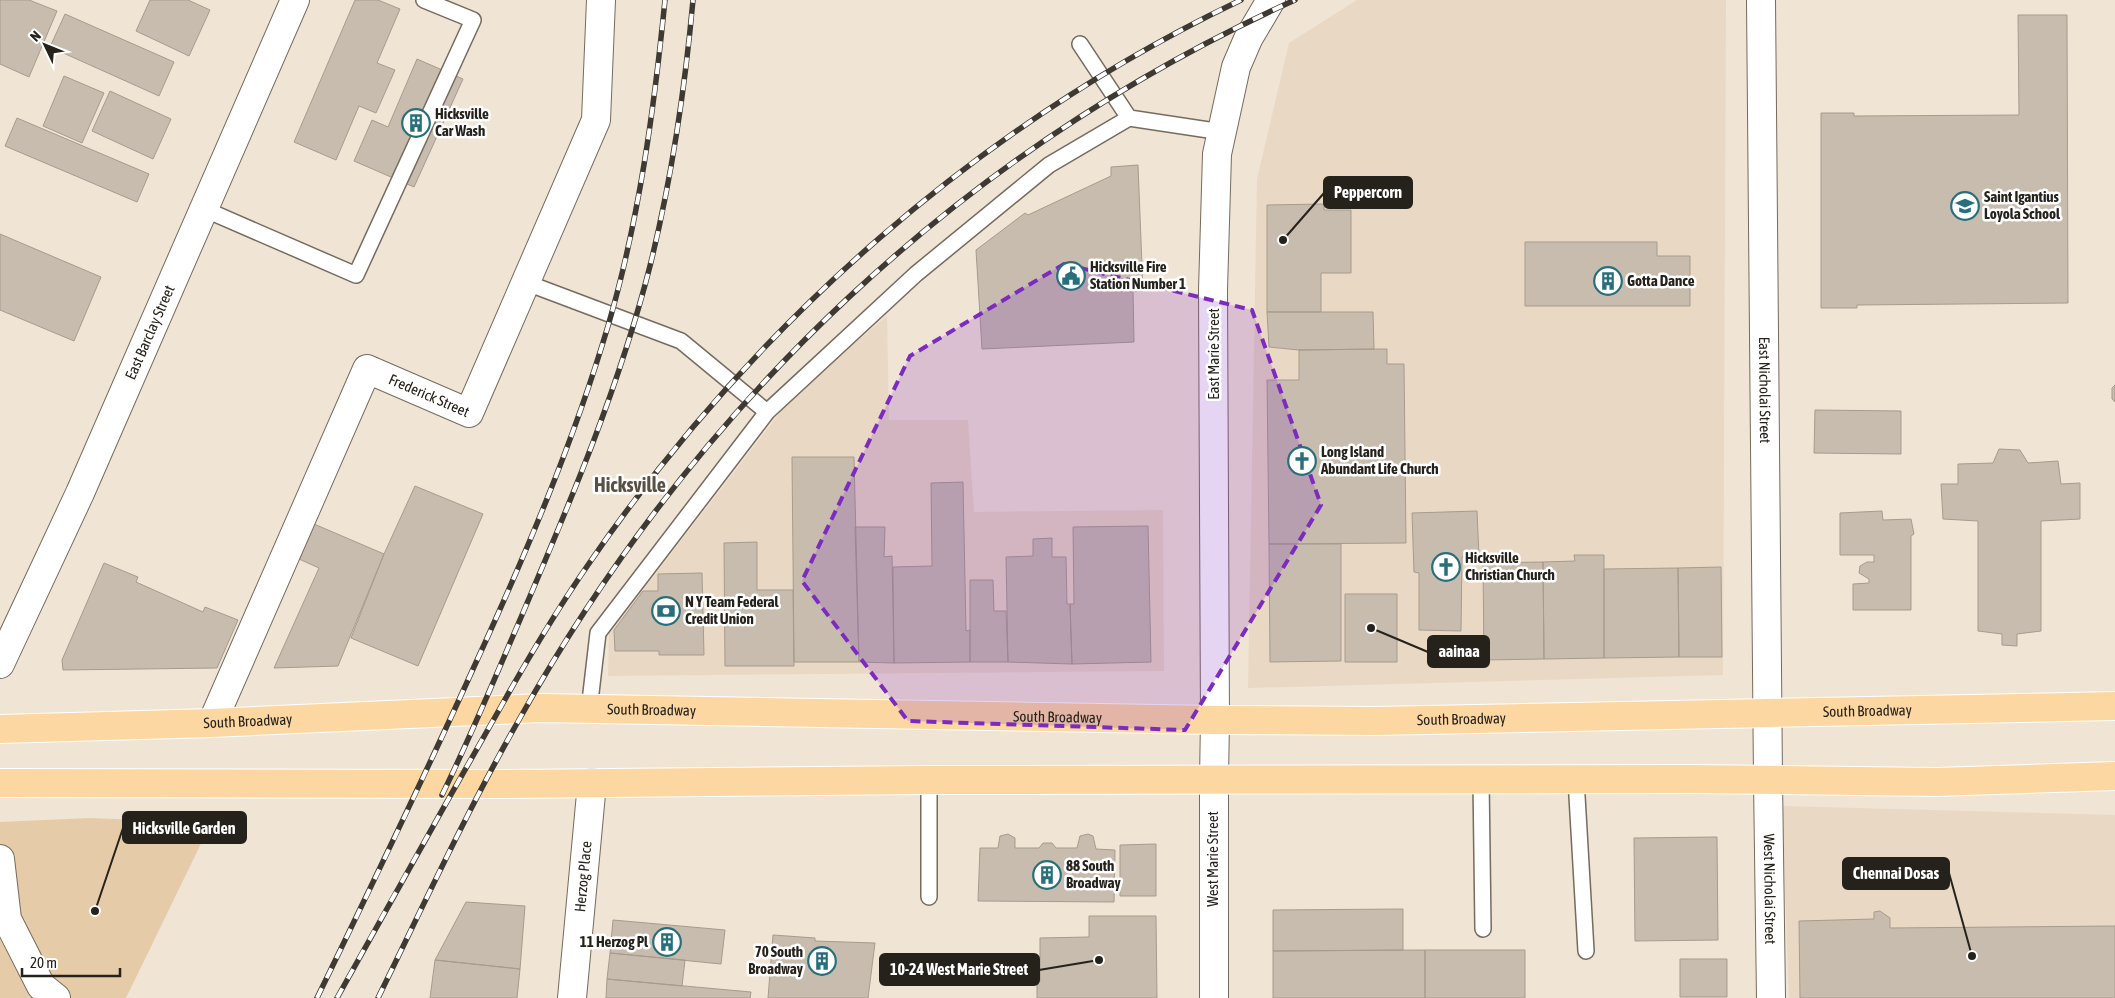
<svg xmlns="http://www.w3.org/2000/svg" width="2115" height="998" font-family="'Asap Condensed',sans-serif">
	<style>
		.built { fill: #e9d8c4 }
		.green { fill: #e6cba9 }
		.building { fill: #c7bcad; stroke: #a79b8e }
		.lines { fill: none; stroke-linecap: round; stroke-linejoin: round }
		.lane-casing { stroke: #756b5e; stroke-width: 18 }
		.street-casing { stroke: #756b5e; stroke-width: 30 }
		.secondary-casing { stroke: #756b5e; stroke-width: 30 }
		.primary-casing { stroke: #fff; stroke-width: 30 }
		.lane { stroke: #fff; stroke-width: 15 }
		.street { stroke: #fff; stroke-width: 28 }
		.secondary { stroke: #fff; stroke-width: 28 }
		.primary { stroke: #fdd7a1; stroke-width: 28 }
		.rail-casing { stroke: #3e3932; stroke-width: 5.5 }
		.rail { stroke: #fff; stroke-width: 4; stroke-dasharray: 11; stroke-linecap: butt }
		.marked { fill: #7b2cbf; fill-opacity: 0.2; stroke: #7b2cbf; stroke-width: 4; stroke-dasharray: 10 6; stroke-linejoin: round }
		.labels { text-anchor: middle; stroke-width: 5; stroke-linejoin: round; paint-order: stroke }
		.poi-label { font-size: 15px; font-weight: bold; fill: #25211b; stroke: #fff; text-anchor: start }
		.street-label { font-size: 15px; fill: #25211b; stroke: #fff }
		.district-label { font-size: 20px; font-weight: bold; fill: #595043; stroke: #fff }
		.leader { fill: none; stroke: #25211b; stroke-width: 2 }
		.callout-dot { fill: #25211b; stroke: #fff; stroke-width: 2 }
		.callout { fill: #25211b; stroke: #25211b; stroke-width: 2 }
		.callout-label { font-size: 16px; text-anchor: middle; font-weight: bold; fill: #fff }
	</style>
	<rect width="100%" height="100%" fill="#f0e4d5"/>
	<!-- built -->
	<path class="built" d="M 1357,0 L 1726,0 L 1723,675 L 1248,688 L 1257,179 L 1289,43 Z
		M 887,316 L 889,420 L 968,420 L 974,512 L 1163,510 L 1164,671 L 608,676 L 609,634 L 795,393 Z
		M 1782,806 L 2115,815 L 2115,998 L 1789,998 Z"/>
	<!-- green -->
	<path class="green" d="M 90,818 L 211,823 L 126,998 L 0,998 L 0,822 Z"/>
	<!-- building -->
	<path class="building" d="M 0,0 L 29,0 L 57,11 L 29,77 L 0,64 Z
		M 150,0 L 188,0 L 210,10 L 189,56 L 136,31 Z
		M 355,0 L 378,0 L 400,9 L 377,63 L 395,70 L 376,113 L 359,106 L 336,160 L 294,142 Z
		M 65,14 L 174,62 L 159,96 L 50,47 Z
		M 2018,15 L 2067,15 L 2068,303 L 1857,305 L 1857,308 L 1821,308 L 1821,113 L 1854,113 L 1854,116 L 2019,115 Z
		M 417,59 L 463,79 L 414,187 L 354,161 L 372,120 L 388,127 Z
		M 64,76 L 104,93 L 82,143 L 43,126 Z
		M 110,91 L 171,119 L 153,159 L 92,131 Z
		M 17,118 L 149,174 L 137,202 L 5,146 Z
		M 1138,165 L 1143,291 L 1133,291 L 1134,342 L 982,349 L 976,250 L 1025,213 L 1028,215 L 1111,176 L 1111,167 Z
		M 1324,204 L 1324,210 L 1351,210 L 1351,273 L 1321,273 L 1321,312 L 1267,312 L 1267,205 Z
		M 0,234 L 101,277 L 74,341 L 0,310 Z
		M 1525,242 L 1657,242 L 1657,256 L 1690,256 L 1690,306 L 1525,306 Z
		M 1267,312 L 1373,312 L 1374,349 L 1299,350 L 1269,347 Z
		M 1387,349 L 1387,364 L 1404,364 L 1406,543 L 1269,544 L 1267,380 L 1299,380 L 1299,350 Z
		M 2115,385 L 2115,402 L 2112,399 L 2112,388 Z
		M 1815,410 L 1901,411 L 1901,454 L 1814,453 Z
		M 1999,449 L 2020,450 L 2028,463 L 2058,461 L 2061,484 L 2080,483 L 2080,519 L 2041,521 L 2041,631 L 2017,634 L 2017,646 L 2002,645 L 2002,634 L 1978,631 L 1978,521 L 1943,519 L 1941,484 L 1958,484 L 1958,464 L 1993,463 Z
		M 792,457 L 854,457 L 859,662 L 794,662 Z
		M 963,482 L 966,631 L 970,630 L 970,662 L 894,663 L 893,567 L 932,566 L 931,483 Z
		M 415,486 L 483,514 L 418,666 L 351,638 L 384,554 Z
		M 1477,511 L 1479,556 L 1462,557 L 1461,631 L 1419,630 L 1419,573 L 1414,572 L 1412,513 Z
		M 1882,511 L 1883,520 L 1911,519 L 1914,534 L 1911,536 L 1911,610 L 1853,610 L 1853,584 L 1869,583 L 1869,579 L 1859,573 L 1860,566 L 1867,562 L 1874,562 L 1874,555 L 1840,555 L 1840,513 Z
		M 314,524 L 384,554 L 338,666 L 274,668 L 319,568 L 299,559 Z
		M 1148,526 L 1151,662 L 1072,664 L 1070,604 L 1074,604 L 1073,527 Z
		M 855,527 L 885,527 L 884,557 L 892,556 L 894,663 L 859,662 Z
		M 1052,538 L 1052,557 L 1066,557 L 1067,604 L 1070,604 L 1072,664 L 1008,662 L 1006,557 L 1033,556 L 1033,539 Z
		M 757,542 L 757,590 L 793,590 L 794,666 L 725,666 L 724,543 Z
		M 1269,544 L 1341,544 L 1341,661 L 1270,662 Z
		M 1574,555 L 1604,555 L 1604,658 L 1544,659 L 1543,562 L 1575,561 Z
		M 1543,562 L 1544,659 L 1484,660 L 1483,563 Z
		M 104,563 L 138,577 L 136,582 L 203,612 L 205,607 L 238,620 L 217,668 L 63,670 L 62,660 Z
		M 1721,567 L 1722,657 L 1679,657 L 1678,568 Z
		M 1678,568 L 1679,657 L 1604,658 L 1604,569 Z
		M 702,573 L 704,655 L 659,655 L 659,651 L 615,651 L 614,630 L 643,591 L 658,591 L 658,574 Z
		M 970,580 L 993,580 L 994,611 L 1006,611 L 1008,662 L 970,662 Z
		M 1345,594 L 1397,594 L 1397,662 L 1345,662 Z
		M 1008,834 L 1015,838 L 1015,848 L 1039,848 L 1043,843 L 1052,843 L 1056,848 L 1077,848 L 1080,836 L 1088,834 L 1093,836 L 1096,849 L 1115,850 L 1114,902 L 978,901 L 980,848 L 998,848 L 1000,836 Z
		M 1717,837 L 1718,940 L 1635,941 L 1634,838 Z
		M 1156,844 L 1156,896 L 1120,896 L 1120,845 Z
		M 466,902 L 525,906 L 520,969 L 435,960 Z
		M 1403,909 L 1403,950 L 1273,951 L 1273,910 Z
		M 1880,911 L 1890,918 L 1890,928 L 2115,926 L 2115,998 L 1800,998 L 1799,921 L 1874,919 L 1874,912 Z
		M 1089,916 L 1156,916 L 1157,998 L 1037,998 L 1037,981 L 1040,981 L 1040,938 L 1089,937 Z
		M 613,920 L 725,930 L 721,964 L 610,953 Z
		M 773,935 L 815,938 L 815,941 L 875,943 L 868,998 L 768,998 Z
		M 1425,950 L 1525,950 L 1525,998 L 1425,998 Z
		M 1425,950 L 1425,998 L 1273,998 L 1273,951 Z
		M 610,953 L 685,960 L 682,986 L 607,979 Z
		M 1680,959 L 1727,959 L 1727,997 L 1680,997 Z
		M 435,960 L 520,969 L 517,998 L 430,998 Z
		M 607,979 L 751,992 L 750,998 L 606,998 Z"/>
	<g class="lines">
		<defs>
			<path id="lane" d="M 1080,44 L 1129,118
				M 204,209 L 356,275 L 473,20 L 424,0
				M 527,283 L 681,341 L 767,412
				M 589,710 L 598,633 L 767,412 L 916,274 L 1049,165 L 1129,118 L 1222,132
				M 1481,779 L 1483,929
				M 1576,779 L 1586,951
				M 929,780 L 929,897"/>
			<g id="street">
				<path id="s1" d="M 212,723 L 367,369 L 469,413 L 596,120 L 601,0"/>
				<path d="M 1214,779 L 1214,998"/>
				<path id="s2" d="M 1768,780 L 1771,998"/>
			</g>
			<g id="secondary">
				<path id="s3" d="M 1761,0 L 1768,780"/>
				<path id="s4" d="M 0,664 L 80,493 L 295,0"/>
				<path d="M 1214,779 L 1215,720 L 1213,290 L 1217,154 L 1236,67 L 1248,39 L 1271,0"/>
				<path d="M 0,859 L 7,919 L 41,986 L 56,998"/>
				<path id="s5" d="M 572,998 L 592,783"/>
			</g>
			<g id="primary">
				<path id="s6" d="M 0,729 L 212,723 L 541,708 L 1215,720 L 1375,721 L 2115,706"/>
				<path d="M 0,783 L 506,784 L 929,780 L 1693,779 L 1937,782 L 2115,776"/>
			</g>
		</defs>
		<!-- lane casing -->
		<use href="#lane" class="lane-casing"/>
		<!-- street casing -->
		<use href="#street" class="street-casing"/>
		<!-- secondary casing -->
		<use href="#secondary" class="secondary-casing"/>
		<!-- primary casing -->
		<use href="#primary" class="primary-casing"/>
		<!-- lane -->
		<use href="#lane" class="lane"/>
		<!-- street -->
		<use href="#street" class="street"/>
		<!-- secondary -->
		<use href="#secondary" class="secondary"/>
		<!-- primary -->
		<use href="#primary" class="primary"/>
		<defs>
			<path id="rail" d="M 442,795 C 470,738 494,680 519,622 C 569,505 620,386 651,262 C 672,176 685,88 693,0
				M 317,998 C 370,889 423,780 473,669 C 524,558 573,444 608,326 C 639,220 654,110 665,0
				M 337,998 C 392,899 447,801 503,703 C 530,655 558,608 590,562 C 754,324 979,125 1241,0
				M 378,998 C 424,904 468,809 520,718 C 698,401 963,150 1295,0"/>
		</defs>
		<!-- rail casing -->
		<use href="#rail" class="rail-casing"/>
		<!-- rail -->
		<use href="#rail" class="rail"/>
	</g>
	<!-- marked area -->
	<path class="marked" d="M 1064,264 L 1252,310 L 1321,505 L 1185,730 L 908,721 L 802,581 L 910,356 Z"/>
	<!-- icons -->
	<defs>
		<symbol id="building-ring" viewBox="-11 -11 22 22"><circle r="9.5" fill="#fff" stroke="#276f7b" stroke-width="1.5"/><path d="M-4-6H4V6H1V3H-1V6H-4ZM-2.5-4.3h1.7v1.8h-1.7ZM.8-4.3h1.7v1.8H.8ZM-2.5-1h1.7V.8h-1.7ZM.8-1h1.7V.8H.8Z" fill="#276f7b"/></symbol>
		<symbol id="school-ring" viewBox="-11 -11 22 22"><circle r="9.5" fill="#fff" stroke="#276f7b" stroke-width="1.5"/><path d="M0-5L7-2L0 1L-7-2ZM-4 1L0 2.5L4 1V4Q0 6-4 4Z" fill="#276f7b"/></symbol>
		<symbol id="civic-ring" viewBox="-11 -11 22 22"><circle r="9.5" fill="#fff" stroke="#276f7b" stroke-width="1.5"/><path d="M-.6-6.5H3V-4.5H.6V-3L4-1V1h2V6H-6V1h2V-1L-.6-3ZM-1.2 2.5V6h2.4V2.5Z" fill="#276f7b"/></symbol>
		<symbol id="church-ring" viewBox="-11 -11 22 22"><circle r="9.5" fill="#fff" stroke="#276f7b" stroke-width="1.5"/><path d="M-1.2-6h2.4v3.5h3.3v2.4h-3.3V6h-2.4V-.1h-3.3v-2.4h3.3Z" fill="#276f7b"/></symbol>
		<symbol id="bank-ring" viewBox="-11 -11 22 22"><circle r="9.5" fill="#fff" stroke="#276f7b" stroke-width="1.5"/><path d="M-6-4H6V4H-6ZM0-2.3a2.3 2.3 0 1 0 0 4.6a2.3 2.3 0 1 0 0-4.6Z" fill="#276f7b"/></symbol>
	</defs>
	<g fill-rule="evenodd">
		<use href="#building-ring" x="400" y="107" width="32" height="32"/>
		<use href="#school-ring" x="1949" y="190" width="32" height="32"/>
		<use href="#civic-ring" x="1055" y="260" width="32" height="32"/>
		<use href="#building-ring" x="1592" y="265" width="32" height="32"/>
		<use href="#church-ring" x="1286" y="445" width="32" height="32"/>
		<use href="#church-ring" x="1430" y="551" width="32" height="32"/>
		<use href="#bank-ring" x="650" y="595" width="32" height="32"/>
		<use href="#building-ring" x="1031" y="859" width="32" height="32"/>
		<use href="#building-ring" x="651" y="926" width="32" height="32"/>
		<use href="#building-ring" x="806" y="945" width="32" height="32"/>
	</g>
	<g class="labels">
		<!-- poi labels -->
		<g class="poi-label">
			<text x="435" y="119">Hicksville<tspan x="435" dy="17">Car Wash</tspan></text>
			<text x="1984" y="202">Saint Igantius<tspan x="1984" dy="17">Loyola School</tspan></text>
			<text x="1090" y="272">Hicksville Fire<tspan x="1090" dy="17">Station Number 1</tspan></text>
			<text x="1627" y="286">Gotta Dance</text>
			<text x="1321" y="457">Long Island<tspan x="1321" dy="17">Abundant Life Church</tspan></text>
			<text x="1465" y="563">Hicksville<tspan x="1465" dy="17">Christian Church</tspan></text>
			<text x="685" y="607">N Y Team Federal<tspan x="685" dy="17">Credit Union</tspan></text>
			<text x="1066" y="871">88 South<tspan x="1066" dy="17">Broadway</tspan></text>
			<text x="648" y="947" text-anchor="end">11 Herzog Pl</text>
			<text x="803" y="957" text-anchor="end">70 South<tspan x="803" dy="17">Broadway</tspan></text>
		</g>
		<!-- street labels -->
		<g class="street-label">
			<text dy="5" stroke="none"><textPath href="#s4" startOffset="364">East Barclay Street</textPath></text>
			<text transform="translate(1214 354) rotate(-90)" y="5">East Marie Street</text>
			<text dy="5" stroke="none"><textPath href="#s3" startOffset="390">East Nicholai Street</textPath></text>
			<text dy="5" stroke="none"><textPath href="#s1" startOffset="454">Frederick Street</textPath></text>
			<text dy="5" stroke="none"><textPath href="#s6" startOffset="1868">South Broadway</textPath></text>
			<text dy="5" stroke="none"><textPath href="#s6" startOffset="652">South Broadway</textPath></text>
			<text dy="5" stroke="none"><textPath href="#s6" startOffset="1058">South Broadway</textPath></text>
			<text dy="5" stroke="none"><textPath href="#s6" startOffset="1462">South Broadway</textPath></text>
			<text dy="5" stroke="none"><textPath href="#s6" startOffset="248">South Broadway</textPath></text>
			<text transform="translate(1213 859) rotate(-90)" y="5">West Marie Street</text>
			<text dy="5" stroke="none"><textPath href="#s5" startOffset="122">Herzog Place</textPath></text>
			<text dy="5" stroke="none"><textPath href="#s2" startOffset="109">West Nicholai Street</textPath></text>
		</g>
		<!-- district labels -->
		<g class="district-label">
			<text x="630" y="492">Hicksville</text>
		</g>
	</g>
	<!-- callouts -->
	<path class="leader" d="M1283 240L1324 193M1371 628L1428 652M95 911L123 828M1972 956L1949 873M1099 960L1039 970"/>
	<g class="callout-dot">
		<circle cx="1283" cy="240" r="5"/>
		<circle cx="1371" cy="628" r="5"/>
		<circle cx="95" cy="911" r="5"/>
		<circle cx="1972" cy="956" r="5"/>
		<circle cx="1099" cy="960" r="5"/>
	</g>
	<g class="callout">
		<rect x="1324" y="177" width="88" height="31" rx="5"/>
		<rect x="1428" y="636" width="61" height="31" rx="5"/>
		<rect x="123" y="812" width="123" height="31" rx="5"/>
		<rect x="1843" y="858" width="106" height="31" rx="5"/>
		<rect x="880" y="954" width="159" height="31" rx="5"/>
	</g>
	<g class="callout-label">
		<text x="1368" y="198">Peppercorn</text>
		<text x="1459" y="657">aainaa</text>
		<text x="184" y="834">Hicksville Garden</text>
		<text x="1896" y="879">Chennai Dosas</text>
		<text x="959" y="975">10-24 West Marie Street</text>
	</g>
	<!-- north arrow -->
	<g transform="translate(45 45) rotate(313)" stroke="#ffffff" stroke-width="4" paint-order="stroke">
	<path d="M0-4L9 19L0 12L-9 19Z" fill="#25211b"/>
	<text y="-8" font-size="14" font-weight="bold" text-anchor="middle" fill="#25211b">N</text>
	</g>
	<!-- scale -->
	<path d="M22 968v8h98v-8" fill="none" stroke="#25211b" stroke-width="2.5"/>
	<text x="30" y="968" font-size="15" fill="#25211b" stroke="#ffffff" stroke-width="4" paint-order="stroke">20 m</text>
</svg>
